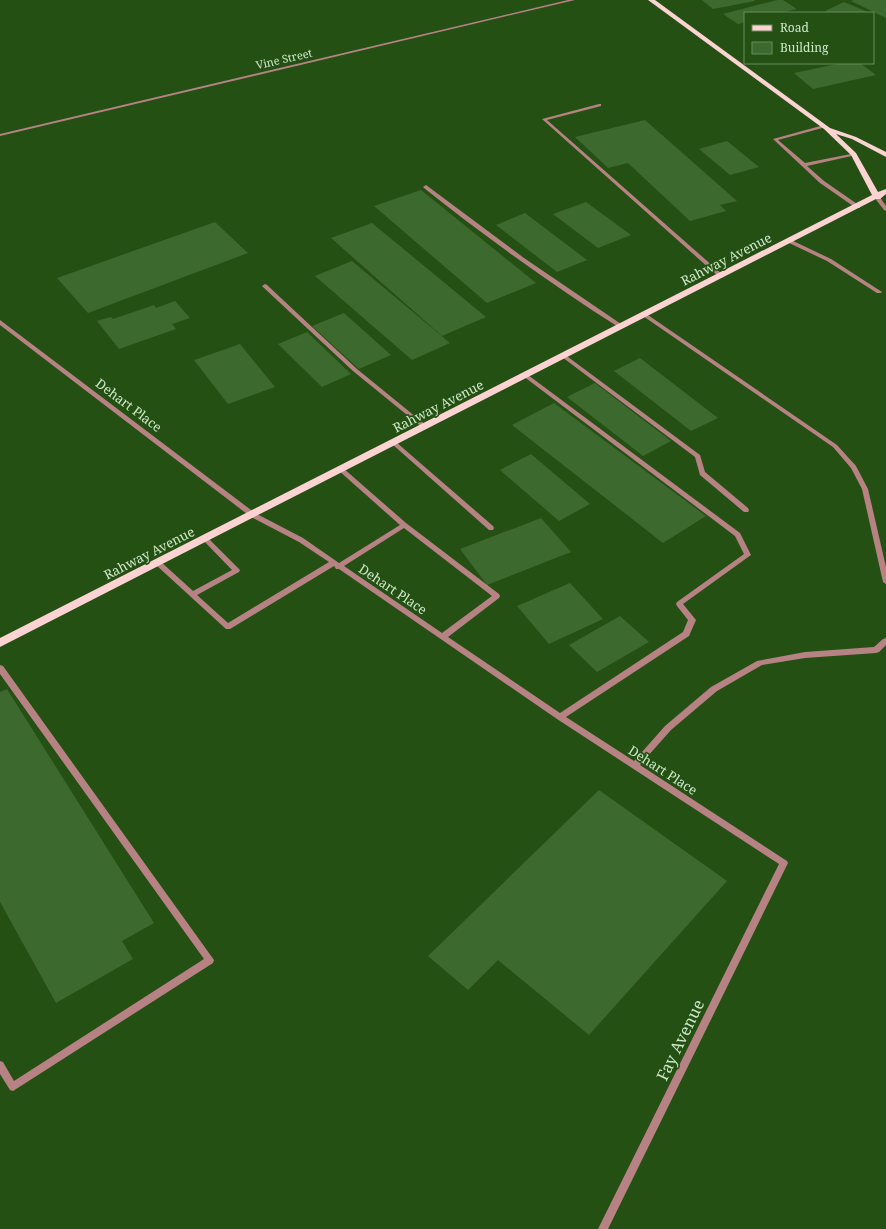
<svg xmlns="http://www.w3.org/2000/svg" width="886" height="1229" font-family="'Noto Serif',serif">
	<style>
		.building { fill: #3c692e }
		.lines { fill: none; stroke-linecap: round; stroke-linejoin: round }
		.minor { fill: #b78283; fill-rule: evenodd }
		.major { fill: #fed3d2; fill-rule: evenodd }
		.labels { text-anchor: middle; stroke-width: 3.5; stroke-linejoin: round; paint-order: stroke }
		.far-street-label { font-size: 11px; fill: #cee7c7; stroke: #245014 }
		.street-label { font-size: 13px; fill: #cee7c7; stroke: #245014 }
		.near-street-label { font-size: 16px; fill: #cee7c7; stroke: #245014 }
	</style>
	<rect width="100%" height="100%" fill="#245014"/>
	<!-- building -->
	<path class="building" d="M 702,0 L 754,0 L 755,1 L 713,9 Z
		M 777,0 L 783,0 L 797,9 L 780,13 L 745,13 L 745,22 L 738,24 L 723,14 Z
		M 854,0 L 886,0 L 886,18 L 851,1 Z
		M 844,2 L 870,13 L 830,13 L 825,11 Z
		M 842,63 L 860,63 L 876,75 L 813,89 L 794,73 Z
		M 645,120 L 737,201 L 720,205 L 726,211 L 690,221 L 628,163 L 608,168 L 575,137 Z
		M 727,141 L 759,167 L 730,175 L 699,149 Z
		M 421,190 L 536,283 L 487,303 L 374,206 Z
		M 586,202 L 631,235 L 598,248 L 553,214 Z
		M 525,213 L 587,260 L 557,272 L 496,225 Z
		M 215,222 L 248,253 L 88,313 L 57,278 Z
		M 372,223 L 486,317 L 442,336 L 331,238 Z
		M 352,261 L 450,343 L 412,360 L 315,276 Z
		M 175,301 L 190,318 L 172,324 L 176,329 L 119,349 L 97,321 L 111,317 L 113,319 L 154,305 L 156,308 Z
		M 344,313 L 391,355 L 359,369 L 312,326 Z
		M 307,332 L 351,374 L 322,387 L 278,344 Z
		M 240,344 L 275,387 L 228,404 L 194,360 Z
		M 640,358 L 718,418 L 691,431 L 614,371 Z
		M 595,383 L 671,441 L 643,456 L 567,397 Z
		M 554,403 L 706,516 L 663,543 L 512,425 Z
		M 531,454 L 590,504 L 559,521 L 500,470 Z
		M 541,518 L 571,552 L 487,585 L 460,549 Z
		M 570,583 L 603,619 L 549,644 L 517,606 Z
		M 620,616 L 649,642 L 597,672 L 569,645 Z
		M 7,689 L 154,923 L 122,941 L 133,959 L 56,1003 L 0,902 L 0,692 Z
		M 599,790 L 727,881 L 589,1035 L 498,960 L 468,990 L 428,956 Z"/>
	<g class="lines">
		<!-- minor -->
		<path class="minor" d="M 568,0 L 575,0 L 0,136 L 0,134 Z
			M 599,104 L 601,104 L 601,106 L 547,120 L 723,275 L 723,277 L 719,277 L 542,119 Z
			M 824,125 L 826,125 L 826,127 L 778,140 L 805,163 L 856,153 L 856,155 L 807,166 L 824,181 L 860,206 L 860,208 L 856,208 L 820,183 L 773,139 Z
			M 426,185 L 524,258 L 624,326 L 624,328 L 620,328 C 552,285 487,238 424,188 L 423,187 Z
			M 877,195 L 879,196 L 886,206 L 886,211 L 884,210 L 874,197 Z
			M 789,239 L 831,259 L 882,292 L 881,293 L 877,293 L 827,261 L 787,242 L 787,240 Z
			M 265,284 L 267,285 L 357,369 L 427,426 L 428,427 L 427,428 L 423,428 L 353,371 L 263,287 L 262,286 Z
			M 645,313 L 837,445 L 856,466 L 868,489 L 886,567 L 886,584 L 883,582 L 862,489 L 851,468 L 833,447 L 643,316 L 643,314 Z
			M 0,320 L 255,513 L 303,538 L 339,563 L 400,525 L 338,470 L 339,468 L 343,468 L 406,523 L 499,594 L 500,596 L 499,598 L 448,637 L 560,713 L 683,632 L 688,620 L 677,606 L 676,604 L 677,602 L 744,554 L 735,536 L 523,376 L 526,374 L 528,375 L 740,533 L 751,555 L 683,604 L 696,620 L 689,636 L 566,717 L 634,761 L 665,726 L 711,687 L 757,661 L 805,652 L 874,647 L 883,639 L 886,638 L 886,645 L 879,652 L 876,653 L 805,658 L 762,665 L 717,691 L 671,730 L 640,765 L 787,861 L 788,863 L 608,1229 L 598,1229 L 779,864 L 557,719 L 339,569 L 336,569 L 334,566 L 230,629 L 226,629 L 156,565 L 155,563 L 156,561 L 160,561 L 193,591 L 232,570 L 202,539 L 205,537 L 207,537 L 240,570 L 239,572 L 197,595 L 228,623 L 329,562 L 299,542 L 251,517 L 0,325 ZM 404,528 L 492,596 L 442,633 L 344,566 Z
			M 564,354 L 700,455 L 705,472 L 748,508 L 749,510 L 748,512 L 744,512 L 700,475 L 695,457 L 562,357 L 561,356 Z
			M 394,441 L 396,442 L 493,526 L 494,528 L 493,530 L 489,530 L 392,444 L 391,443 L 392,442 Z
			M 0,665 L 3,666 L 214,960 L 213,963 L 13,1091 L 10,1090 L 0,1074 L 0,1061 L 3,1062 L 14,1081 L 204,959 L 0,674 Z"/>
		<!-- major -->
		<path class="major" d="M 648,0 L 655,0 L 830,128 L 856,137 L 886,152 L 886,157 L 852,139 L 836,134 L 856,153 L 878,192 L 886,189 L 886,194 L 880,199 L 876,199 L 0,647 L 0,638 L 872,195 L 851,155 L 824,129 Z"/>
	</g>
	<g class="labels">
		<!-- far-street labels -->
		<g class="far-street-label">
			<text transform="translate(284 59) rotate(-13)" y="4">Vine Street</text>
		</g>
		<!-- street labels -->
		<g class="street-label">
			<text transform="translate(726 259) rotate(-27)" y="5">Rahway Avenue</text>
			<text transform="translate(129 405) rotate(37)" y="5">Dehart Place</text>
			<text transform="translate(438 406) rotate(-27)" y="5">Rahway Avenue</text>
			<text transform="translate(149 553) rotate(-27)" y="5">Rahway Avenue</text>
			<text transform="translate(393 589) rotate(34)" y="5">Dehart Place</text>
			<text transform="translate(663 770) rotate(33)" y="5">Dehart Place</text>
		</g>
		<!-- near-street labels -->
		<g class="near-street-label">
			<text transform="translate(680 1040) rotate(-64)" y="6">Fay Avenue</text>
		</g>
	</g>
	<!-- legend -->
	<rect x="744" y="12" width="130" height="52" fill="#245014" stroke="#688c5c"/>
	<rect x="752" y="25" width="20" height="6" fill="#fed3d2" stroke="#688c5c"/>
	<text x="780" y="32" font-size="12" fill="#cee7c7">Road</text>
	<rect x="752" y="42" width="20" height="12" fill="#3c692e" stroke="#688c5c"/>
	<text x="780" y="52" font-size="12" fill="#cee7c7">Building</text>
</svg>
